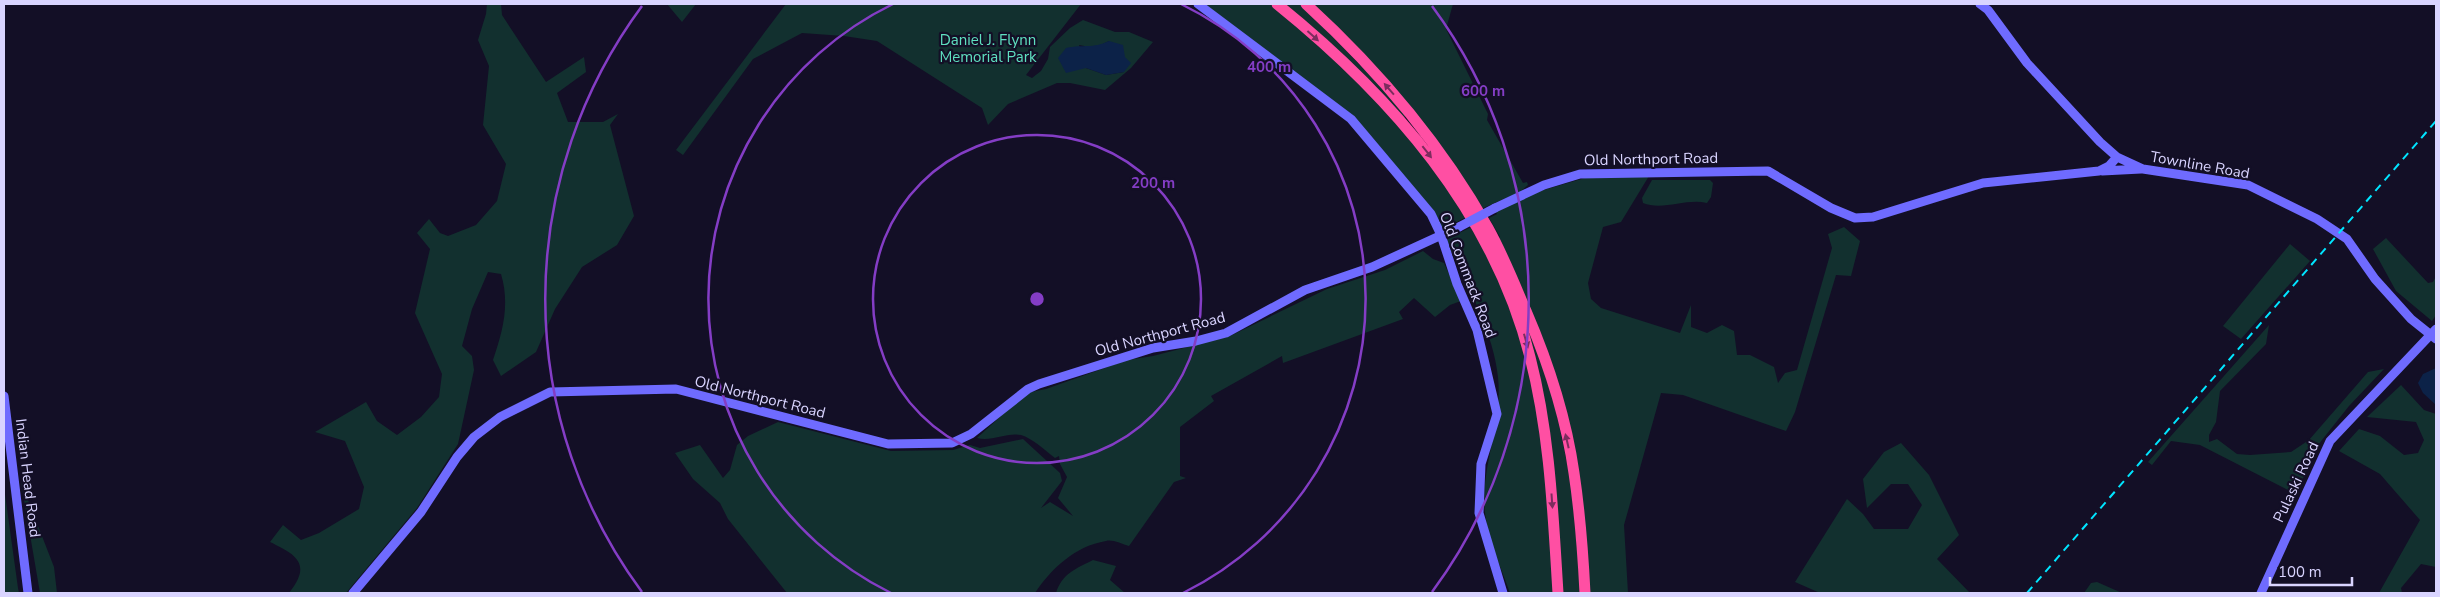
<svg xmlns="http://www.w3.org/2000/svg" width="2440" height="597" font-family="'Nunito Sans',sans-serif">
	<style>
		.green { fill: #12302f; fill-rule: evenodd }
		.water { fill: #0c2248 }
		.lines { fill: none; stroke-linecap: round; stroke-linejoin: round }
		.secondary { stroke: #6f6bff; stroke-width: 9 }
		.highway { stroke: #ff4fa3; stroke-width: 11 }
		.rail { stroke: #00e5ff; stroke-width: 2; stroke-dasharray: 8 6; stroke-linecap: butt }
		.secondary-bridge { stroke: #6f6bff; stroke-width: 9 }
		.oneway { fill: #7d2c5e }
		.ring { fill: none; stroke: #843dc5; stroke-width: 2.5 }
		.labels { text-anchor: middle; stroke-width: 4.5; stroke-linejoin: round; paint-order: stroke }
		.park-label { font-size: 15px; fill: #5fe0c0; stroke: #130f26 }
		.street-label { font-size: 15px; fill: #d9d4ff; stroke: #130f26 }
		.centre { fill: #843dc5; stroke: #130f26; stroke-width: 2.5 }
		.ring-label { font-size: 15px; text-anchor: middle; font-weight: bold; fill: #843dc5; stroke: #130f26; stroke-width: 4.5; stroke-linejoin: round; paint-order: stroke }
	</style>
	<rect width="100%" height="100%" fill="#130f26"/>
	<!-- green -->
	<path class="green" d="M 487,4 L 501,4 L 502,15 L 546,82 L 584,57 L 586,72 L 557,93 L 568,122 L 603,122 L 618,114 L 610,125 L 634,216 L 617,245 L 582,267 L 555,309 L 536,352 L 501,376 L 493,360 C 503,331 510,304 501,274 L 488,272 L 472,309 L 462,346 L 472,356 L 474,370 L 458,444 L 417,508 L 346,593 L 289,593 C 312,564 297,555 270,542 L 283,525 L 301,540 L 319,533 L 359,509 L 364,487 L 345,441 L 315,432 L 366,402 L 377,421 L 397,435 L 421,417 L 439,397 L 442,374 L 415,313 L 430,249 L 417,233 L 429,219 L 440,233 L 448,236 L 476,225 L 497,201 L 506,164 L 483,125 L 489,66 L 478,40 L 486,14 Z
		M 667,4 L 696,4 L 682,22 Z
		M 786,4 L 1081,4 L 1026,75 L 1032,78 L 1041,71 L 1048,59 L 1050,47 L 1070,28 L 1083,20 L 1115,32 L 1129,32 L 1153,42 L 1131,68 L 1105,90 L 1070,83 L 1057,83 L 1008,104 L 988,125 L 982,108 L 877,41 L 844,36 L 802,33 L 753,59 L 683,155 L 676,150 ZM 1109,41 L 1124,72 L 1106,75 L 1086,68 L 1079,45 L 1095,48 Z
		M 1202,4 L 1271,4 C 1328,52 1382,101 1429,159 C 1444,177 1455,197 1468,216 L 1444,229 L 1347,111 Z
		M 1283,4 L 1301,4 L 1407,114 L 1404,118 Z
		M 1312,4 L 1453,4 L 1446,29 L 1488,114 L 1487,120 L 1523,183 L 1527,182 L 1528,185 L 1520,192 L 1481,209 L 1458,171 Z
		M 1595,175 L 1649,176 L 1621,222 L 1603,227 L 1588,283 L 1591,299 L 1601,308 L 1680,333 L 1691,305 L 1691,327 L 1707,333 L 1722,325 L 1734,331 L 1737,355 L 1750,355 L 1774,367 L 1778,383 L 1785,373 L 1797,370 L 1832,248 L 1828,234 L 1844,227 L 1860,241 L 1851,276 L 1836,275 L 1795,412 L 1786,431 L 1683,395 L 1661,393 L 1624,525 L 1628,593 L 1588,593 L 1566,413 L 1498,239 L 1500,237 L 1489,218 L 1497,214 L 1496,212 L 1530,194 Z
		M 1652,180 L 1710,180 L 1713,183 L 1711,197 L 1707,203 C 1686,198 1663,211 1643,203 L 1642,198 Z
		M 1474,226 L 1488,252 L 1527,356 L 1541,420 L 1555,593 L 1510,593 C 1501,567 1488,541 1485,513 C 1480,468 1503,424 1498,377 C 1493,330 1466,284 1447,242 L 1448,238 Z
		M 2386,238 L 2428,283 L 2433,282 L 2436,276 L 2436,315 L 2432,321 L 2396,291 L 2373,249 Z
		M 2290,244 L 2310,261 L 2241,339 L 2223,326 Z
		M 1423,251 L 1433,259 L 1444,263 L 1461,301 L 1450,305 L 1435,317 L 1414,298 L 1399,312 L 1403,319 L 1283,363 L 1282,356 L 1211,396 L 1214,401 L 1180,427 L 1180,476 L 1186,478 L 1174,482 L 1129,546 C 1122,544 1112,539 1106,541 C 1075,546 1051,569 1035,593 L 787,593 L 728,519 L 720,503 L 693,479 L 675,453 L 700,445 L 723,478 L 730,470 L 737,445 L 748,436 L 778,422 L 891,451 L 953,450 L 970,445 L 980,448 L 1023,439 L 1060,473 L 1062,481 L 1041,508 L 1050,502 L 1073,516 L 1058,498 L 1067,477 L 1060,464 L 1059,456 L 1055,458 C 1046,451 1032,438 1021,435 C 1006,432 992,442 977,438 L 1026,393 L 1046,389 L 1127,360 L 1153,356 L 1230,336 L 1327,289 L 1385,270 Z
		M 2269,325 L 2266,344 L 2220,391 L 2216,422 L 2209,435 L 2209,442 L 2217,439 L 2237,454 L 2250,455 L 2291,452 L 2309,440 L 2368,372 L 2384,369 L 2349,406 L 2318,445 L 2296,494 L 2200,445 L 2171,441 L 2152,465 L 2148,462 Z
		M 1531,329 L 1554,401 L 1571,482 L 1581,593 L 1562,593 L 1527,331 Z
		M 2401,385 L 2424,410 L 2436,414 L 2436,567 L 2421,564 L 2401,588 L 2402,593 L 2379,593 L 2420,520 L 2380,474 L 2339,451 L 2359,429 L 2380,436 L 2404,455 L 2418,453 L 2424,440 L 2416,422 L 2367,417 Z
		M 1901,443 L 1929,475 L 1959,535 L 1937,559 L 1970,593 L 1820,593 L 1795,582 L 1847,499 L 1863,514 L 1874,529 L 1908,529 L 1922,505 L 1908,484 L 1891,484 L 1867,508 L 1863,479 L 1884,452 Z
		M 21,482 L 54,567 L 57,593 L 40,593 Z
		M 4,487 L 18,588 L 19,593 L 4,593 Z
		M 1093,560 L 1116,566 L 1110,580 L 1125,593 L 1056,593 C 1062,574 1075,569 1093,560 Z
		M 2097,582 L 2122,593 L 2123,593 L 2084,593 L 2091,583 Z"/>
	<!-- water -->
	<path class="water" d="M 1109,41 L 1123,45 L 1125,57 L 1131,63 L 1124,72 L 1106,75 L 1086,68 L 1066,73 L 1058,58 L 1066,48 C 1084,44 1092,49 1109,41 Z
		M 2436,368 L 2436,405 L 2423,393 L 2418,383 L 2423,374 Z"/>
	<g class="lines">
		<!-- secondary -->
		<path class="secondary" d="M 1198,4 L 1351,119 L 1431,214 L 1441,235 L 1457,284 L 1477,330 L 1497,414 L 1481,464 L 1479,513 L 1503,593
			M 1980,4 L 1988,10 L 2027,63 L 2100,142 L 2117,157 L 2143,169 L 2248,185 L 2317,219 L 2347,239 L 2375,279 L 2411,319 L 2436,339
			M 2102,171 L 2141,169
			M 1495,208 L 1544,185 L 1580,174 L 1768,171 L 1831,208 L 1855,218 L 1873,217 L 1983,183 L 2099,171 L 2109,166 L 2117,157
			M 4,396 L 28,593
			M 353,593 L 421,512 L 457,457 L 474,437 L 500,417 L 550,392 L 676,389 L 888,444 L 952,443 L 971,434 L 1028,389 L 1039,384 L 1153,348 L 1196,341 L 1226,333 L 1305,290 L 1372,267 L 1459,227
			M 2261,593 L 2330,441 L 2436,329"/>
		<!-- highway -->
		<path class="highway" d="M 1277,4 C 1391,96 1493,211 1530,357 C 1550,434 1553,514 1558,593
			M 1306,4 C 1377,69 1441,144 1488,228 C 1503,255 1514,283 1526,311 C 1548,362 1566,417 1574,473 C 1580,513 1583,553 1585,593"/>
		<!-- rail -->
		<path class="rail" d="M 2027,593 L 2436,121"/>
		<!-- secondary-bridge -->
		<path class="secondary-bridge" d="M 1459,227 L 1495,208"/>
	</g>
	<!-- one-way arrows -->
	<defs><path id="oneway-solid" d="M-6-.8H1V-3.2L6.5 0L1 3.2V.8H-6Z" transform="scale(1.25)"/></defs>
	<g class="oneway">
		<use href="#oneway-solid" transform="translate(1313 36) rotate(42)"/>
		<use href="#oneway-solid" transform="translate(1389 89) rotate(-131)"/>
		<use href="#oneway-solid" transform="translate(1427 152) rotate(52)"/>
		<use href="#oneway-solid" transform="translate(1526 341) rotate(74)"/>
		<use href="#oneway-solid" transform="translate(1567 441) rotate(-103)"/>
		<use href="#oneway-solid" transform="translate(1552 501) rotate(86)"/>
	</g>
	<!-- distance rings -->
	<g class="ring">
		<circle cx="1037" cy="299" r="164"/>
		<path d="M891 593A328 328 0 0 1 893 4M1181 4A328 328 0 0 1 1183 593"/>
		<path d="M642 592A492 492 0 0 1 642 6M1432 6A492 492 0 0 1 1432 592"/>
	</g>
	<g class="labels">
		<!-- park labels -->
		<g class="park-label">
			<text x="988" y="45">Daniel J. Flynn<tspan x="988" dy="17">Memorial Park</tspan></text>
		</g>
		<!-- street labels -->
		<g class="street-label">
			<text transform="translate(1651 159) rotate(-1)" y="5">Old Northport Road</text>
			<text transform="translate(2200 165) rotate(10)" y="5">Townline Road</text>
			<text transform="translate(1468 275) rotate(69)" y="5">Old Commack Road</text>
			<text transform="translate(1160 334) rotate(-15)" y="5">Old Northport Road</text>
			<text transform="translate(760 397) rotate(14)" y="5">Old Northport Road</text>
			<text transform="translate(28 478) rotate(83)" y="5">Indian Head Road</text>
			<text transform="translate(2296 482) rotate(-65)" y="5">Pulaski Road</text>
		</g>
	</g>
	<circle cx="1037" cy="299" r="8" class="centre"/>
	<g class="ring-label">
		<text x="1269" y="72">400 m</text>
		<text x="1483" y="96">600 m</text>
		<text x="1153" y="188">200 m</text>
	</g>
	<!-- border -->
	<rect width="2440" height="597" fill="none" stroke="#d9d4ff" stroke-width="10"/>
	<!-- scale -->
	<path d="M2270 577v8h82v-8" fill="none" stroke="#d9d4ff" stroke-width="2.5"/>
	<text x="2278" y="577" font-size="15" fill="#d9d4ff" stroke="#130f26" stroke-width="4" paint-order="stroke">100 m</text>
</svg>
